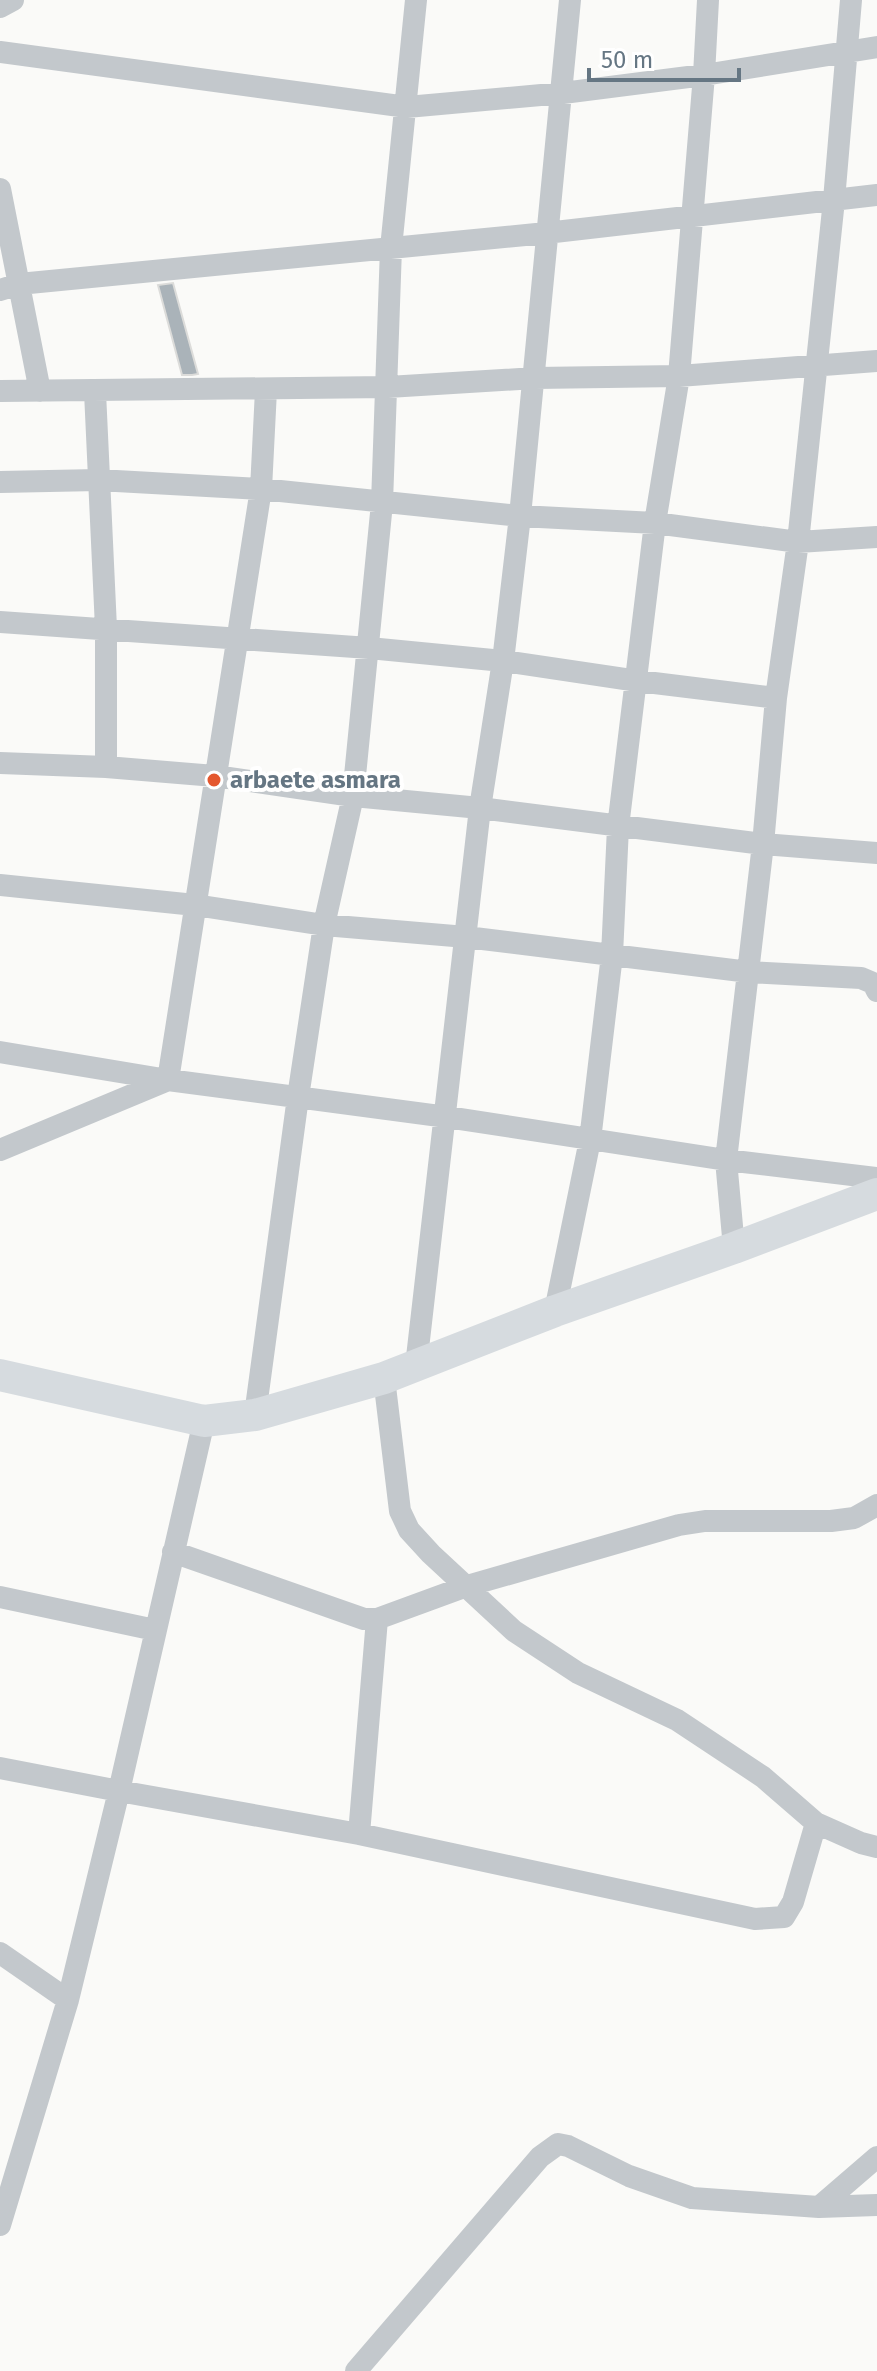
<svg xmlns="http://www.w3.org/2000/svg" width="877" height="2371" font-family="'Fira Sans',sans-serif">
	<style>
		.building { fill: #aab3b9; stroke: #dcdcda; stroke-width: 2 }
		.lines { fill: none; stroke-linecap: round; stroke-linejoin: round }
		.street { stroke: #c3c8cc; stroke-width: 22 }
		.secondary { stroke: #d6dbdf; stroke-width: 32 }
		.poi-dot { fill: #e4572e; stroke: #fff; stroke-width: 3 }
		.labels { text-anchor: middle; stroke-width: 8; stroke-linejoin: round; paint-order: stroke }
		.poi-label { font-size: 24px; font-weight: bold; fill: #657683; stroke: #fff; text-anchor: start }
	</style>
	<rect width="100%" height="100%" fill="#fafaf8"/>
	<!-- building -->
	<path class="building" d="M 173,283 L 198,374 L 192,375 L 182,375 L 158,285 Z"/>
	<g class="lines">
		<!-- street -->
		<path class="street" d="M 0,7 L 13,0
			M 0,52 L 407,107 L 563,93 L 704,75 L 877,47
			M 0,189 L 40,391
			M 0,290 L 19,284 L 546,233 L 877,195
			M 0,391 L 388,387 L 535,378 L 679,376 L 877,361
			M 95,392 L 106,628 L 106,767
			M 0,482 L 98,480 L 261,489 L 520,516 L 655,523 L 798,542 L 877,537
			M 0,622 L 369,648 L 503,661 L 638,681 L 776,698
			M 0,763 L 106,767 L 215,776 L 353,796 L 480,808 L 763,844 L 877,853
			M 0,885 L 195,905 L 324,925 L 466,937 L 749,972 L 861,978 L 873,983 L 877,991
			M 0,1052 L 168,1080 L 447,1117 L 726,1160 L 877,1178
			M 0,1150 L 168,1080 L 261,489 L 266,390
			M 734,1248 L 726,1160 L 763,844 L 776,698 L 798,542 L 834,200 L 851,0
			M 555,1311 L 590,1140 L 612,955 L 618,827 L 655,523 L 679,376 L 704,75 L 708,0
			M 416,1366 L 480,808 L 503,661 L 520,516 L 570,0
			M 384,1378 L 400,1511 L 409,1530 L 431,1554 L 514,1631 L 578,1673 L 677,1720 L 763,1777 L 816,1823 L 861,1843 L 877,1847
			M 255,1415 L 298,1097 L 324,925 L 353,796 L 382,503 L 391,248 L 416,0
			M 173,1552 L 364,1619 L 377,1619 L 467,1586 L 679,1525 L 705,1521 L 831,1521 L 854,1518 L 877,1505
			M 0,1597 L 155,1630
			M 0,1768 L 119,1791 L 204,1421
			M 359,1834 L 377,1619
			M 0,1953 L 68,2000 L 0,2225
			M 68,2000 L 119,1791 L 359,1834 L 755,1919 L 784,1917 L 793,1902 L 816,1823
			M 819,2207 L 877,2157
			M 356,2371 L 540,2157 L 558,2144 L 568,2146 L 629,2176 L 692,2198 L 819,2207 L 877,2205"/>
		<!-- secondary -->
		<path class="secondary" d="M 0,1375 L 204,1421 L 255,1415 L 384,1378 L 555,1311 L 734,1248 L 877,1194"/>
	</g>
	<!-- markers -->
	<circle class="poi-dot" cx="214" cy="780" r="8"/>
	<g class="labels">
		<!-- poi labels -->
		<g class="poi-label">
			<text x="230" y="788">arbaete asmara</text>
		</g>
	</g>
	<!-- scale -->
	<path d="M589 68v12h150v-12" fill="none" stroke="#657683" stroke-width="4"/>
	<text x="601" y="68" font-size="24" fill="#657683" stroke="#ffffff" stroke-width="6" paint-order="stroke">50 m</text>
</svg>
